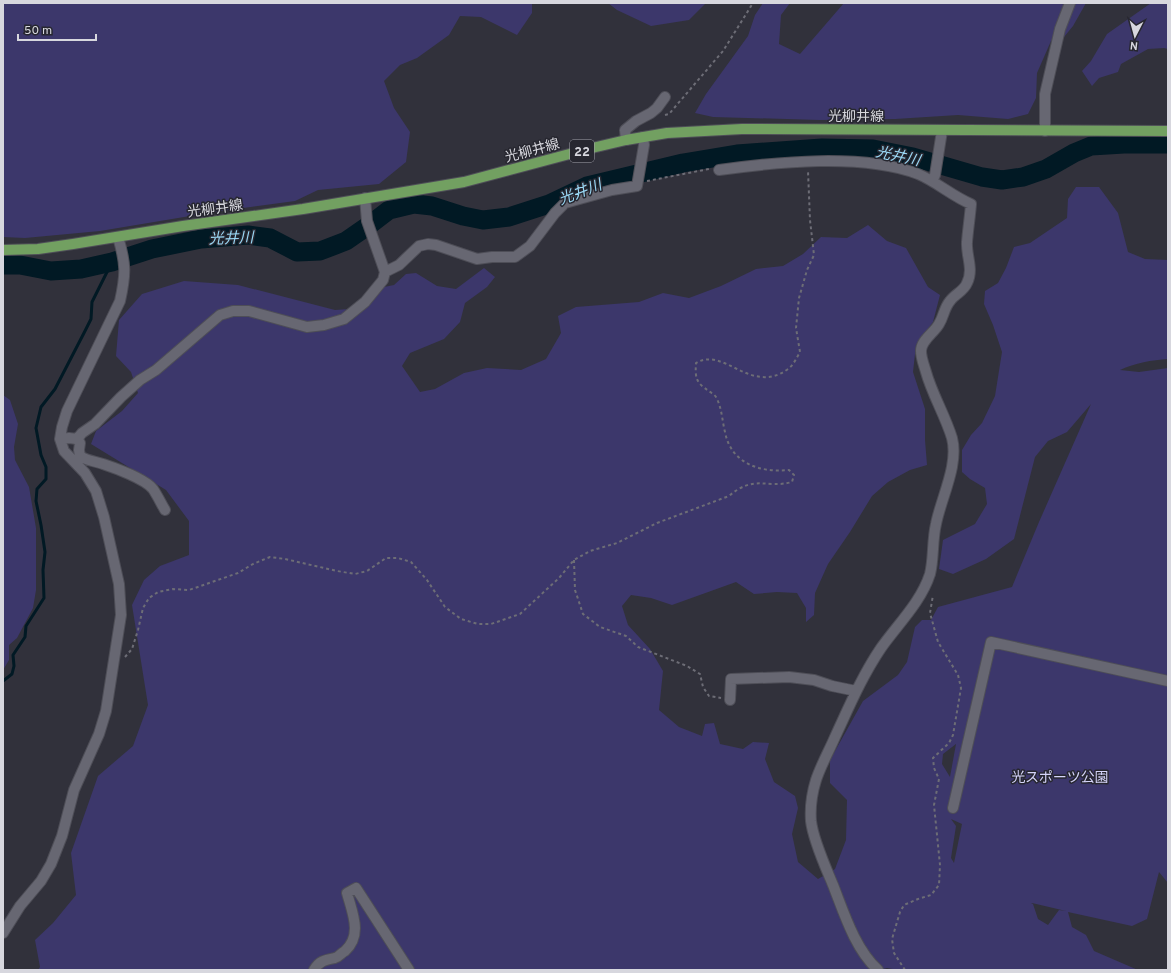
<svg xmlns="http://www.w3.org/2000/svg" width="1171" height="973" font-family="Overpass,'Noto Sans JP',sans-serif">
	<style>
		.green { fill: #3c376b; fill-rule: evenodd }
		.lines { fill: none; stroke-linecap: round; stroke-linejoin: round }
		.stream { stroke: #011924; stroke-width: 3 }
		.river { stroke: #011924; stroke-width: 19 }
		.minor-casing { stroke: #4e4e57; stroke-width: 12 }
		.major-casing { stroke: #4e4e57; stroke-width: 12 }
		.path { stroke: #6d6d76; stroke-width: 2; stroke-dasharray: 3 3; stroke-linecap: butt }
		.minor { stroke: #676772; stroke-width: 10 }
		.major { stroke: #72a061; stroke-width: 10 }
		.labels { text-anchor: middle; stroke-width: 3; stroke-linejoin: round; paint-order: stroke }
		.shield { fill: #272730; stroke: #a2a2aa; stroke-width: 1 }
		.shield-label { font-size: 13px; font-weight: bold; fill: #d7d7de }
		.street-label { font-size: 14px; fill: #d7d7de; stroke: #272730 }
		.park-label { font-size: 14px; fill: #d5d4f9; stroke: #272730 }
		.water-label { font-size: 15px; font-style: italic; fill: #9ad8f5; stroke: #272730 }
	</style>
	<rect width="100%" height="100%" fill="#31313b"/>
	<!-- green -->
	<path class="green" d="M 3,3 L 532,3 L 532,13 L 517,35 L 481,17 L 460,16 L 449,35 L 417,58 L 400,65 L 384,81 L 394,108 L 410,132 L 406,162 L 379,184 L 318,190 L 295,201 L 214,212 L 100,231 L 25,238 L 3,237 Z
		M 608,3 L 706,3 L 689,20 L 651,26 L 617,10 Z
		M 763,3 L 790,3 L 781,15 L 779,44 L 800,54 L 844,3 L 1086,3 L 1073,26 L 1064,37 L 1051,41 L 1037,73 L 1036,98 L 1028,114 L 1008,119 L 958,115 L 895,119 L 820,120 L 713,117 L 695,113 L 706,94 L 748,36 L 755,15 Z
		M 1151,3 L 1168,3 L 1168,49 L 1164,48 L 1148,49 L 1121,64 L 1118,72 L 1099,78 L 1092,86 L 1082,71 L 1091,61 L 1107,34 Z
		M 1076,187 L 1099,187 L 1118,213 L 1128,252 L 1145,259 L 1168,260 L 1168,359 C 1152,360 1135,363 1120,370 L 1139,372 L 1168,368 L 1168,883 L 1159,872 L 1147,919 L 1132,926 L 1068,912 L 1072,927 L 1086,935 L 1094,951 L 1138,970 L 898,970 L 887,968 L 880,970 L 38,970 L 40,967 L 35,940 L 53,923 L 76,895 L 71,853 L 98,776 L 133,746 L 148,705 L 132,605 L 144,580 L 160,566 L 189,555 L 189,521 L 166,490 L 91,444 L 96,431 L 122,411 L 138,393 L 131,372 L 116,356 L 119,320 L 142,294 L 184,281 L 238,285 L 335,310 L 364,308 L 384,287 L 394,285 L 406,274 L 416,273 L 437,286 L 456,289 L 484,268 L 495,277 L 487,287 L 465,303 L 460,322 L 444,339 L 410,353 L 402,366 L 420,392 L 435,389 L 464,373 L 487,368 L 521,370 L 546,359 L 561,333 L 558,316 L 576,307 L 639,302 L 663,293 L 689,298 L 721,286 L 756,269 L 783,266 L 803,254 L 821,237 L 847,238 L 868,225 L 887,241 L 906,248 L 928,287 L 940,295 L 933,322 L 916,345 L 913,372 L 925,409 L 925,440 L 927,465 L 910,470 L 888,482 L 872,496 L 850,532 L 828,564 L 815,593 L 814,615 L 806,622 L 806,608 L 797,593 L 777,592 L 754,594 L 736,582 L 672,605 L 651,598 L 631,595 L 622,606 L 628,625 L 650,649 L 663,671 L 659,710 L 679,727 L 702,736 L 705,724 L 714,723 L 720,744 L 743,749 L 753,742 L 769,743 L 765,759 L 774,782 L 795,796 L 798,808 L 792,834 L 798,862 L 818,879 L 835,869 L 846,840 L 847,800 L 830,783 L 830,760 L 863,701 L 898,675 L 907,662 L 915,627 L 922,620 L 931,620 L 938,607 L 1012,587 L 1039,522 L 1091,404 L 1067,432 L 1048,441 L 1035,457 L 1014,539 L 986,559 L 953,574 L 939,569 L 943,540 L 975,524 L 987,504 L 985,488 L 970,479 L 962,472 L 962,450 L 971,435 L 982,423 L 995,396 L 1002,352 L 993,325 L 984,304 L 985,291 L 998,283 L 1006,268 L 1014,247 L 1030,243 L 1067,218 L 1068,199 ZM 956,744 L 950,777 L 942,764 L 943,754 ZM 951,819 L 962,824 L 954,863 L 951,858 L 956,826 ZM 1031,903 L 1032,903 L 1066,911 L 1059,910 L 1048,925 L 1038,919 L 1033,904 Z
		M 3,395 L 10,400 L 18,424 L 14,447 L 15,460 L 29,487 L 36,528 L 36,590 L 33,608 L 17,638 L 9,645 L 9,660 L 3,670 Z"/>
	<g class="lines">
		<!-- stream -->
		<path class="stream" d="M 3,681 L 12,674 L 14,666 L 13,655 L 25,637 L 26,626 L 44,598 L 43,570 L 45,552 L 41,525 L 36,501 L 37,489 L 46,479 L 46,467 L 41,455 L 36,428 L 41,407 L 55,389 L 85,331 L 91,319 L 92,302 L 112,262"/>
		<!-- river -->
		<path class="river" d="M 3,265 L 20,265 L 51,271 L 81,269 L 112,262 L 152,249 L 201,239 L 248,235 L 270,238 L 297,252 L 320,251 L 346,241 L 372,223 L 389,210 L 414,204 L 432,206 L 463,216 L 483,220 L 509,217 L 549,204 L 587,186 L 683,163 L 737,154 L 822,148 L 873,149 L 913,157 L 982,177 L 1002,180 L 1023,177 L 1046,169 L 1074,153 L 1091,146 L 1124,144 L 1168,144"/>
		<defs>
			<path id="minor" d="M 1045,131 L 1045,94 L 1060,29 L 1070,3
				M 626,140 L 625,130 L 636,121 L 651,113 L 657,108 L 665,97
				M 719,170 C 777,162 862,153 918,174 C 937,182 952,196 971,204 C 970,217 968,229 967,242 C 966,256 974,269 967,283 C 964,291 955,294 950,301 C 944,308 944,316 939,324 C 934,333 921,340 921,351 C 921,358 924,365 926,372 C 932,394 945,415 952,438 C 959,465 941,498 936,524 C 932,541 934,558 930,574 C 921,602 898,624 881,648 C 862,676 849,707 835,737 C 829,751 821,765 816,780 C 812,793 810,808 811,821 C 813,840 826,868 833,885 C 844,913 855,949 878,970
				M 932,181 L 935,175 L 942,131
				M 385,272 L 399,265 L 419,246 L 428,244 L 436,245 L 477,259 L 492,257 L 515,257 L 530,246 L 555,213 L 565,203 L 612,190 L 637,186 L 644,145 L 643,137
				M 60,439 L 69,438 L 77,439 L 80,443 L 79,450 L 80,456 C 87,461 95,461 103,464 C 115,468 145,479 153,489 C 157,495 161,503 165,510
				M 77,439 L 82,433 L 95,424 L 121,397 L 140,380 L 156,370 L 220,315 L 233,311 L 249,311 L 307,327 L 324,325 L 344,319 L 365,302 L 383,280 L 385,272 L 367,221 L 365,198
				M 730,700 L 731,679 L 789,677 L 814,680 L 832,686 L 856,691
				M 953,808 L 991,642 L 1168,681
				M 3,933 L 20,906 L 41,881 L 51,864 L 62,836 L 74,790 L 99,734 L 106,711 L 121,615 L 119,584 L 104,517 L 96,491 L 85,473 L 64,451 L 60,439 L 62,427 L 67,411 L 120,301 C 126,274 126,264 118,237
				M 314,970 C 319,961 325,960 335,958 C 339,957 341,953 345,951 C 363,935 352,912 347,893 L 356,888 L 409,970"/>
			<path id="major" d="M 3,250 L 38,249 L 73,244 L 183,226 L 303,209 L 464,182 L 592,148 L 626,140 L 667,133 L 742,129 L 1168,131"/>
		</defs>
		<!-- minor casing -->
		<use href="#minor" class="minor-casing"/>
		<!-- major casing -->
		<use href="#major" class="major-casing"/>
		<!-- path -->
		<path class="path" d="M 665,115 L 669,114 L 723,51 L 753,3
			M 647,181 L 709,169
			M 574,560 L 575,590 L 583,614 L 600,627 L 626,636 L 638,647 L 687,666 L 700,674 L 703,687 L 709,696 L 721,698
			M 125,657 L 132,649 L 138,630 L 143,608 L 149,598 L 158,592 L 173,589 L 189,590 L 238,573 L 253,564 L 270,557 L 285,559 L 337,571 L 355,574 L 367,571 L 386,558 L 398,558 L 411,562 L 427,580 L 445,607 L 461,619 L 478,624 L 491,624 L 520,614 L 559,578 L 574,560 L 590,551 L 617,543 L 657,523 L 729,496 C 755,474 765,489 792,482 L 794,475 L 789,470 C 761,473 731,464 725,432 C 722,420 722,408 716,397 C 714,394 711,393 709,391 C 696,383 695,378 696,363 C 724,346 751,396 788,369 C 793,366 797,357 800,352 L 796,328 L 799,298 L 807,270 L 814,255 L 810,220 L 808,171
			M 905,970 L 894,953 L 892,939 L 900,912 L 904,905 L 918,899 L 931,895 L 939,885 L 940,865 L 934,805 L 939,779 L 934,768 L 933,758 L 949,743 L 953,735 L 961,688 L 958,675 L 938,642 L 930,613 L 933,595"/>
		<!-- minor -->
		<use href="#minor" class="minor"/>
		<!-- major -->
		<use href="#major" class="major"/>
	</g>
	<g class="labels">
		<!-- shield labels -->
		<rect class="shield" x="570" y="140" width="24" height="22" rx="3"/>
		<g class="shield-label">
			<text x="582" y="156">22</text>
		</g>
		<!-- street labels -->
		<g class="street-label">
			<text x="856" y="121">光柳井線</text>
			<text transform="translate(532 150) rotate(-15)" y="5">光柳井線</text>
			<text transform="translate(215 208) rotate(-8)" y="5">光柳井線</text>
		</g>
		<!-- park labels -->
		<g class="park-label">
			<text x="1060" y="782">光スポーツ公園</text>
		</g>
		<!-- water labels -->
		<g class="water-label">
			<text transform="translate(898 156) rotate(12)" y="5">光井川</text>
			<text transform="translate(580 192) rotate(-21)" y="5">光井川</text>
			<text transform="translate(231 238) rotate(-2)" y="5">光井川</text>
		</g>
	</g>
	<!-- border -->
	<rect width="1171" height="973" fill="none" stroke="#d7d7de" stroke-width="8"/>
	<!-- north arrow -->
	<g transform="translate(1135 36) rotate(186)" stroke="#272730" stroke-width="3" paint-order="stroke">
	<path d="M0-3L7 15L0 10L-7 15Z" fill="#d7d7de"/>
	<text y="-6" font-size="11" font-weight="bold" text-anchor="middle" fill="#d7d7de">N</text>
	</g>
	<!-- scale -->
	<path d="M18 34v6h78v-6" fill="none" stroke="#d7d7de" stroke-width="2"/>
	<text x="24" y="34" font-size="12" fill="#d7d7de" stroke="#272730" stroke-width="3" paint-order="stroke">50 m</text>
</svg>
